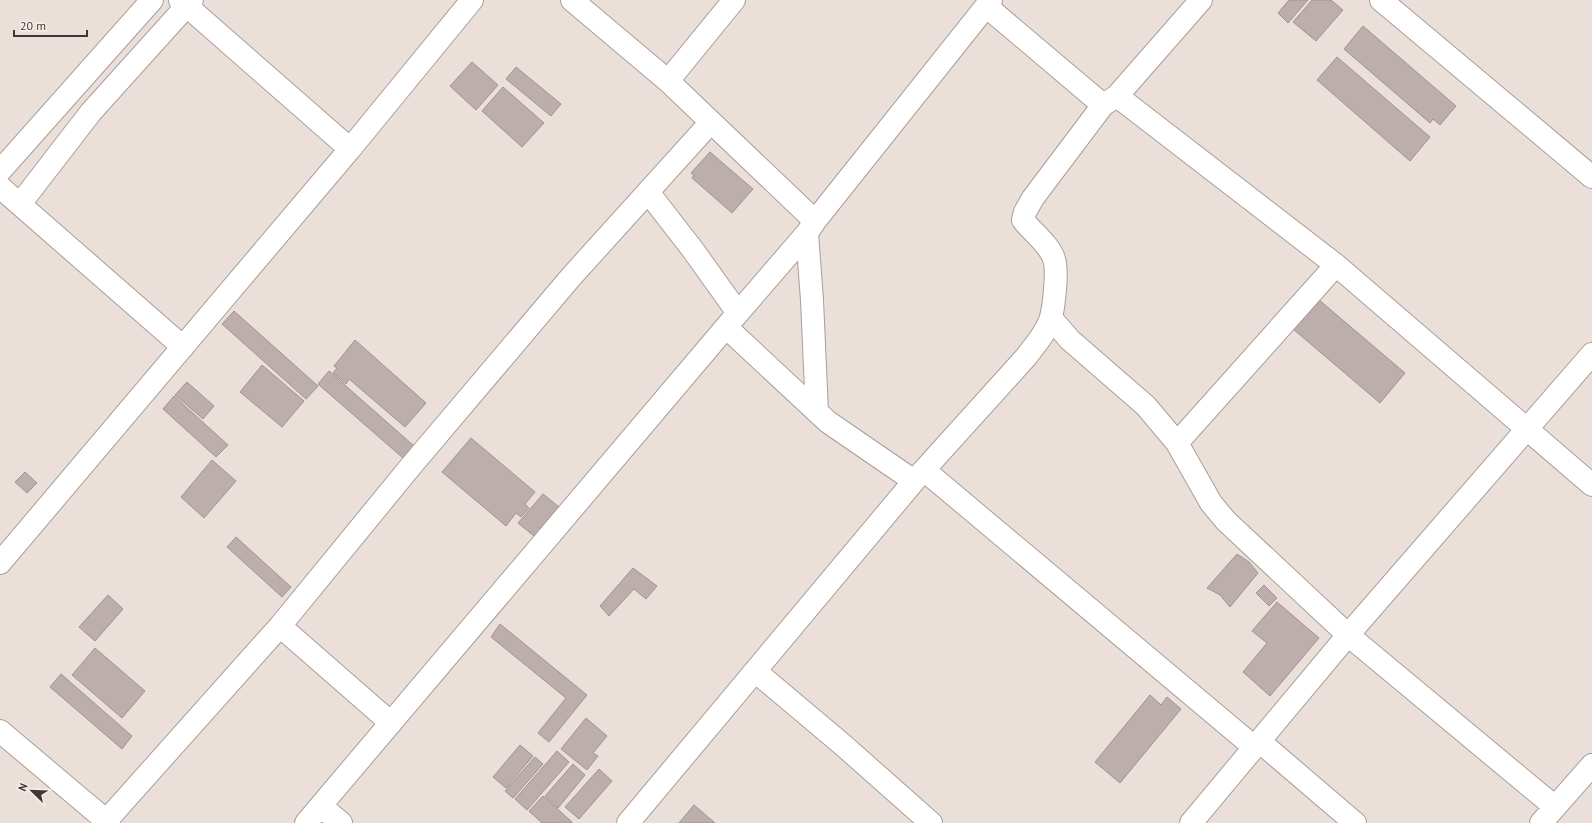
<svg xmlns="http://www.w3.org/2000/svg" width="1592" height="823" font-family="'PT Sans',sans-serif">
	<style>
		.building { fill: #bbaead; stroke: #a09393 }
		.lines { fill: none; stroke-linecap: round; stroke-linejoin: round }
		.minor-casing { stroke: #a99e98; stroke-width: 24 }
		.minor { stroke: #fff; stroke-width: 22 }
	</style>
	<rect width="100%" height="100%" fill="#ebdfd9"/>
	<!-- building -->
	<path class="building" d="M 1289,0 L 1308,0 L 1288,23 L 1278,13 Z
		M 1312,0 L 1331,0 L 1343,10 L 1316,41 L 1293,22 Z
		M 1363,26 L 1456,106 L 1440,125 L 1433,119 L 1430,123 L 1344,49 Z
		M 1337,57 L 1430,137 L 1410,161 L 1317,80 Z
		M 472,62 L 498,85 L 476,110 L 450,86 Z
		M 516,67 L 561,104 L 551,116 L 506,79 Z
		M 503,87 L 544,123 L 522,147 L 482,111 Z
		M 710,152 L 753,189 L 732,213 L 692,178 L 694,175 L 691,173 Z
		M 1318,299 L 1405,373 L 1380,403 L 1293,329 Z
		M 234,311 L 318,386 L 306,399 L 222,324 Z
		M 355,340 L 426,403 L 405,427 L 349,379 L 346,384 L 333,373 L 337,368 L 334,366 Z
		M 262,365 L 304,401 L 282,427 L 240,392 Z
		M 329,371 L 414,446 L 403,458 L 318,384 Z
		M 187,382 L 214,406 L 203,419 L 175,395 Z
		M 174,396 L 228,445 L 216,457 L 163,409 Z
		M 471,438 L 535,492 L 525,504 L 529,508 L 521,517 L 516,513 L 506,526 L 442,472 Z
		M 212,460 L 236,481 L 204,518 L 181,497 Z
		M 25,472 L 37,483 L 27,493 L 15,482 Z
		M 543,494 L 559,507 L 534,536 L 518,523 Z
		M 236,537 L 291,587 L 282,597 L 227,547 Z
		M 1237,554 L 1249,562 L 1258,573 L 1230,607 L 1220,595 L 1207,588 Z
		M 633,568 L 657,586 L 646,599 L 634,589 L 609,616 L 600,606 Z
		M 1264,585 L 1277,598 L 1269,606 L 1256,593 Z
		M 108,595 L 123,609 L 95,641 L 79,627 Z
		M 1277,602 L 1319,638 L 1270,696 L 1243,672 L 1267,643 L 1252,631 Z
		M 500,624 L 587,695 L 549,742 L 538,733 L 566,698 L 491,637 Z
		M 95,648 L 145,691 L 122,718 L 72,675 Z
		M 61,674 L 132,736 L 122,749 L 50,687 Z
		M 1150,695 L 1161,705 L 1167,697 L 1181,709 L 1120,783 L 1095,762 Z
		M 586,718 L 607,736 L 593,753 L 598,756 L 587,770 L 561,749 Z
		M 520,745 L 533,756 L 506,788 L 493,777 Z
		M 557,751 L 569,762 L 527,810 L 515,799 Z
		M 535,757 L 543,764 L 513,798 L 505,791 Z
		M 573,764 L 585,775 L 558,808 L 545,796 Z
		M 599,769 L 612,781 L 579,819 L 565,807 Z
		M 543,796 L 572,822 L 571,823 L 542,823 L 529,811 Z
		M 694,805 L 715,823 L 679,823 Z"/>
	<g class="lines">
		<defs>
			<path id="minor" d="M 180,0 L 350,149 L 472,0
				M 572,0 L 668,81 L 815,221
				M 1381,0 L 1592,177
				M 986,6 L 1103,105 L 1117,96 L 1336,265 L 1592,485
				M 668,81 L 734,0
				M 1117,96 L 1201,0
				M 0,171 L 152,0
				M 0,187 L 183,347
				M 648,192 L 693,250 L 738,313
				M 20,204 L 91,112 L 192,0
				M 807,233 L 812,300 L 817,412
				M 1051,318 L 1070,340 L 1146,406 L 1177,443 L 1211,503 L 1226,521 L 1348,635 L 1555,807
				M 726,327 L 828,422 L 914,481
				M 1177,443 L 1336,265
				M 924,470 L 1254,747
				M 0,563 L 350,149
				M 280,626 L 391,723
				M 755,671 L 843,745 L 931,823
				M 0,731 L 109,823
				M 1259,741 L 1355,823
				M 321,806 L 341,823
				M 106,821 L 280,626 L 411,466 L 571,277 L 711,122
				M 306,823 L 726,327 L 807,233 L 815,221 L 991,0
				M 628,823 L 914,481 L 1026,357 C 1035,345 1047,332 1051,317 C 1054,306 1058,270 1054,259 C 1050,245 1032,232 1023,220 L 1025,212 L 1033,198 L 1103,105
				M 1191,823 L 1348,635 L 1592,354
				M 1541,823 L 1592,765"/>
		</defs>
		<!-- minor casing -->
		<use href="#minor" class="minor-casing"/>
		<!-- minor -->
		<use href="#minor" class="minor"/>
	</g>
	<!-- north arrow -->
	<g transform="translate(32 791) rotate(293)" stroke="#f8ece6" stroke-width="3" paint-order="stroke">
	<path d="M0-3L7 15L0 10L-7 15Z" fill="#3e3937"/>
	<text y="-6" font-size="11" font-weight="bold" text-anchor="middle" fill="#3e3937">N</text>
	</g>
	<!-- scale -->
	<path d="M14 30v6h73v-6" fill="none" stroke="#3e3937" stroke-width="2"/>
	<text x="20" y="30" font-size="12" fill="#3e3937" stroke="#f8ece6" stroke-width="3" paint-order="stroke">20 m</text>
</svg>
